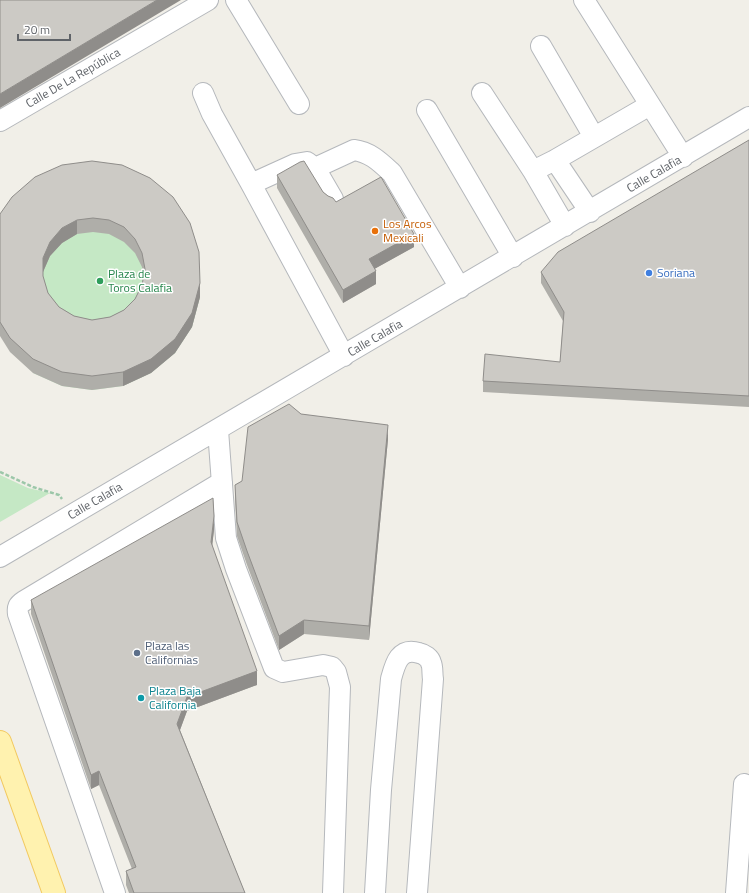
<svg xmlns="http://www.w3.org/2000/svg" width="749" height="893" font-family="'Titillium Web',sans-serif">
	<style>
		.green { fill: #c5e8c5 }
		.lines { fill: none; stroke-linecap: round; stroke-linejoin: round }
		.minor-casing { stroke: #b5b8bc; stroke-width: 22 }
		.major-casing { stroke: #f2c960; stroke-width: 24 }
		.path { stroke: #9cc7a9; stroke-width: 2.5; stroke-dasharray: 4 2; stroke-linecap: butt }
		.minor { stroke: #fff; stroke-width: 20 }
		.major { stroke: #fff2af; stroke-width: 22 }
		.wall { fill: #afaea9; fill-rule: evenodd }
		.shaded-wall { fill: #8f8d8a }
		.building { fill: #cccac5; stroke: #8f8d8a; fill-rule: evenodd }
		.food-dot { fill: #e8710a; stroke: #fff; stroke-width: 1.5 }
		.shop-dot { fill: #3f7fe0; stroke: #fff; stroke-width: 1.5 }
		.leisure-dot { fill: #2e9e5b; stroke: #fff; stroke-width: 1.5 }
		.service-dot { fill: #5c6f8a; stroke: #fff; stroke-width: 1.5 }
		.culture-dot { fill: #0f9aa8; stroke: #fff; stroke-width: 1.5 }
		.labels { text-anchor: middle; stroke-width: 3; stroke-linejoin: round; paint-order: stroke }
		.street-label { font-size: 12px; fill: #5f6368; stroke: #fff }
		.food-label { font-size: 12px; fill: #c56008; stroke: #fff; text-anchor: start }
		.shop-label { font-size: 12px; fill: #366cbe; stroke: #fff; text-anchor: start }
		.leisure-label { font-size: 12px; fill: #27864d; stroke: #fff; text-anchor: start }
		.service-label { font-size: 12px; fill: #4e5e75; stroke: #fff; text-anchor: start }
		.culture-label { font-size: 12px; fill: #0d838f; stroke: #fff; text-anchor: start }
	</style>
	<rect width="100%" height="100%" fill="#f1efe8"/>
	<!-- green -->
	<path class="green" d="M 35,191 L 199,266 L 200,297 L 192,327 L 175,353 L 151,373 L 123,386 L 92,390 L 62,386 L 33,373 Z
		M 0,475 L 28,488 L 50,493 L 0,522 Z"/>
	<g class="lines">
		<defs>
			<path id="minor" d="M 236,0 L 299,104
				M 584,0 L 683,157
				M 541,46 L 594,137
				M 203,93 L 212,114 L 251,184 L 344,356
				M 482,93 L 533,171
				M 427,110 L 513,257
				M 0,121 L 208,0
				M 555,160 L 590,212
				M 315,168 L 354,150 C 370,152 380,162 392,173 L 460,288
				M 251,184 L 295,164 L 307,162 L 315,168 L 333,199
				M 565,226 L 533,171 L 555,160 L 650,105
				M 218,430 L 226,538 L 236,569 L 274,668 L 283,672 L 323,665 L 332,667 L 336,672 L 340,687 L 333,893
				M 0,557 L 749,117
				M 115,893 L 18,614 C 17,607 18,605 24,601 L 222,482
				M 375,893 L 381,790 L 391,679 C 395,664 399,647 419,653 C 424,654 430,658 431,663 C 433,667 432,674 433,679 L 417,893
				M 736,893 L 744,784"/>
			<path id="major" d="M 0,742 L 54,893"/>
		</defs>
		<!-- minor casing -->
		<use href="#minor" class="minor-casing"/>
		<!-- major casing -->
		<use href="#major" class="major-casing"/>
		<!-- path -->
		<path class="path" d="M 0,472 L 33,487 L 59,495 L 62,499"/>
		<!-- minor -->
		<use href="#minor" class="minor"/>
		<!-- major -->
		<use href="#major" class="major"/>
	</g>
	<!-- wall -->
	<path class="wall" d="M 749,140 L 749,407 L 483,392 L 483,381 L 560,362 L 563,321 L 541,283 L 541,272 Z
		M 277,175 L 323,192 L 328,196 L 336,202 L 414,247 L 374,269 L 376,284 L 343,303 L 277,188 Z
		M 150,178 L 200,297 L 192,327 L 175,353 L 151,373 L 123,386 L 92,390 L 62,386 L 33,373 L 10,352 L 0,336 L 0,214 ZM 93,232 L 109,234 L 124,242 L 135,253 L 142,267 L 144,276 L 142,285 L 135,299 L 124,310 L 110,317 L 92,320 L 74,316 L 59,307 L 48,293 L 43,277 L 43,272 L 50,256 L 62,243 L 77,234 Z
		M 301,414 L 388,439 L 369,640 L 304,634 L 279,650 L 247,565 L 237,536 L 235,499 L 235,485 L 242,481 Z
		M 214,530 L 212,545 L 257,685 L 187,711 L 180,730 L 245,893 L 129,893 L 126,885 L 126,871 L 132,869 L 99,785 L 91,789 L 31,614 L 31,600 Z"/>
	<!-- shaded-wall -->
	<path class="shaded-wall" d="M 157,0 L 181,0 L 0,108 L 0,94 Z
		M 77,220 L 77,234 L 62,243 L 50,256 L 43,272 L 43,290 L 43,258 L 50,242 L 62,228 Z
		M 414,234 L 414,247 L 369,272 L 369,259 Z
		M 376,271 L 376,284 L 343,303 L 343,290 Z
		M 200,283 L 200,297 L 192,327 L 175,353 L 151,373 L 123,386 L 123,372 Z
		M 388,425 L 388,439 L 369,640 L 369,626 Z
		M 214,516 L 214,530 L 211,556 L 211,542 Z
		M 304,620 L 304,634 L 279,650 L 279,636 Z
		M 257,671 L 257,685 L 187,711 L 177,738 L 177,724 L 187,697 Z
		M 99,771 L 99,785 L 91,789 L 91,775 Z"/>
	<!-- building -->
	<path class="building" d="M 0,0 L 157,0 L 0,94 Z
		M 749,140 L 749,396 L 483,381 L 485,354 L 560,362 L 564,312 L 541,272 L 558,252 Z
		M 92,161 L 122,165 L 150,178 L 173,197 L 190,223 L 199,252 L 200,283 L 192,313 L 175,339 L 151,359 L 123,372 L 92,376 L 62,372 L 33,359 L 10,338 L 0,322 L 0,214 L 12,197 L 35,177 L 62,165 ZM 93,218 L 109,220 L 124,227 L 135,239 L 142,253 L 145,269 L 142,285 L 135,299 L 124,310 L 110,317 L 92,320 L 74,316 L 59,307 L 48,293 L 43,276 L 43,258 L 50,242 L 62,228 L 77,220 Z
		M 304,161 L 323,192 L 328,196 L 333,198 L 336,202 L 381,177 L 414,234 L 369,259 L 376,271 L 343,290 L 277,175 L 300,162 Z
		M 289,404 L 301,414 L 388,425 L 369,626 L 304,620 L 279,636 L 247,551 L 237,522 L 235,485 L 242,481 L 248,427 Z
		M 213,498 L 214,516 L 211,542 L 257,671 L 187,697 L 177,724 L 245,893 L 134,893 L 126,871 L 136,867 L 99,771 L 91,775 L 31,600 Z"/>
	<!-- markers -->
	<circle class="food-dot" cx="375" cy="231" r="4"/>
	<circle class="shop-dot" cx="649" cy="273" r="4"/>
	<circle class="leisure-dot" cx="100" cy="281" r="4"/>
	<circle class="service-dot" cx="137" cy="653" r="4"/>
	<circle class="culture-dot" cx="141" cy="698" r="4"/>
	<g class="labels">
		<!-- street labels -->
		<g class="street-label">
			<text transform="translate(73 78) rotate(-30)" y="4">Calle De La República</text>
			<text transform="translate(654 174) rotate(-30)" y="4">Calle Calafia</text>
			<text transform="translate(375 338) rotate(-30)" y="4">Calle Calafia</text>
			<text transform="translate(95 501) rotate(-30)" y="4">Calle Calafia</text>
		</g>
		<!-- food labels -->
		<g class="food-label">
			<text x="383" y="228">Los Arcos<tspan x="383" dy="14">Mexicali</tspan></text>
		</g>
		<!-- shop labels -->
		<g class="shop-label">
			<text x="657" y="277">Soriana</text>
		</g>
		<!-- leisure labels -->
		<g class="leisure-label">
			<text x="108" y="278">Plaza de<tspan x="108" dy="14">Toros Calafia</tspan></text>
		</g>
		<!-- service labels -->
		<g class="service-label">
			<text x="145" y="650">Plaza las<tspan x="145" dy="14">Californias</tspan></text>
		</g>
		<!-- culture labels -->
		<g class="culture-label">
			<text x="149" y="695">Plaza Baja<tspan x="149" dy="14">California</tspan></text>
		</g>
	</g>
	<!-- scale -->
	<path d="M18 34v6h52v-6" fill="none" stroke="#5f6368" stroke-width="2"/>
	<text x="24" y="34" font-size="12" fill="#5f6368" stroke="#ffffff" stroke-width="3" paint-order="stroke">20 m</text>
</svg>
